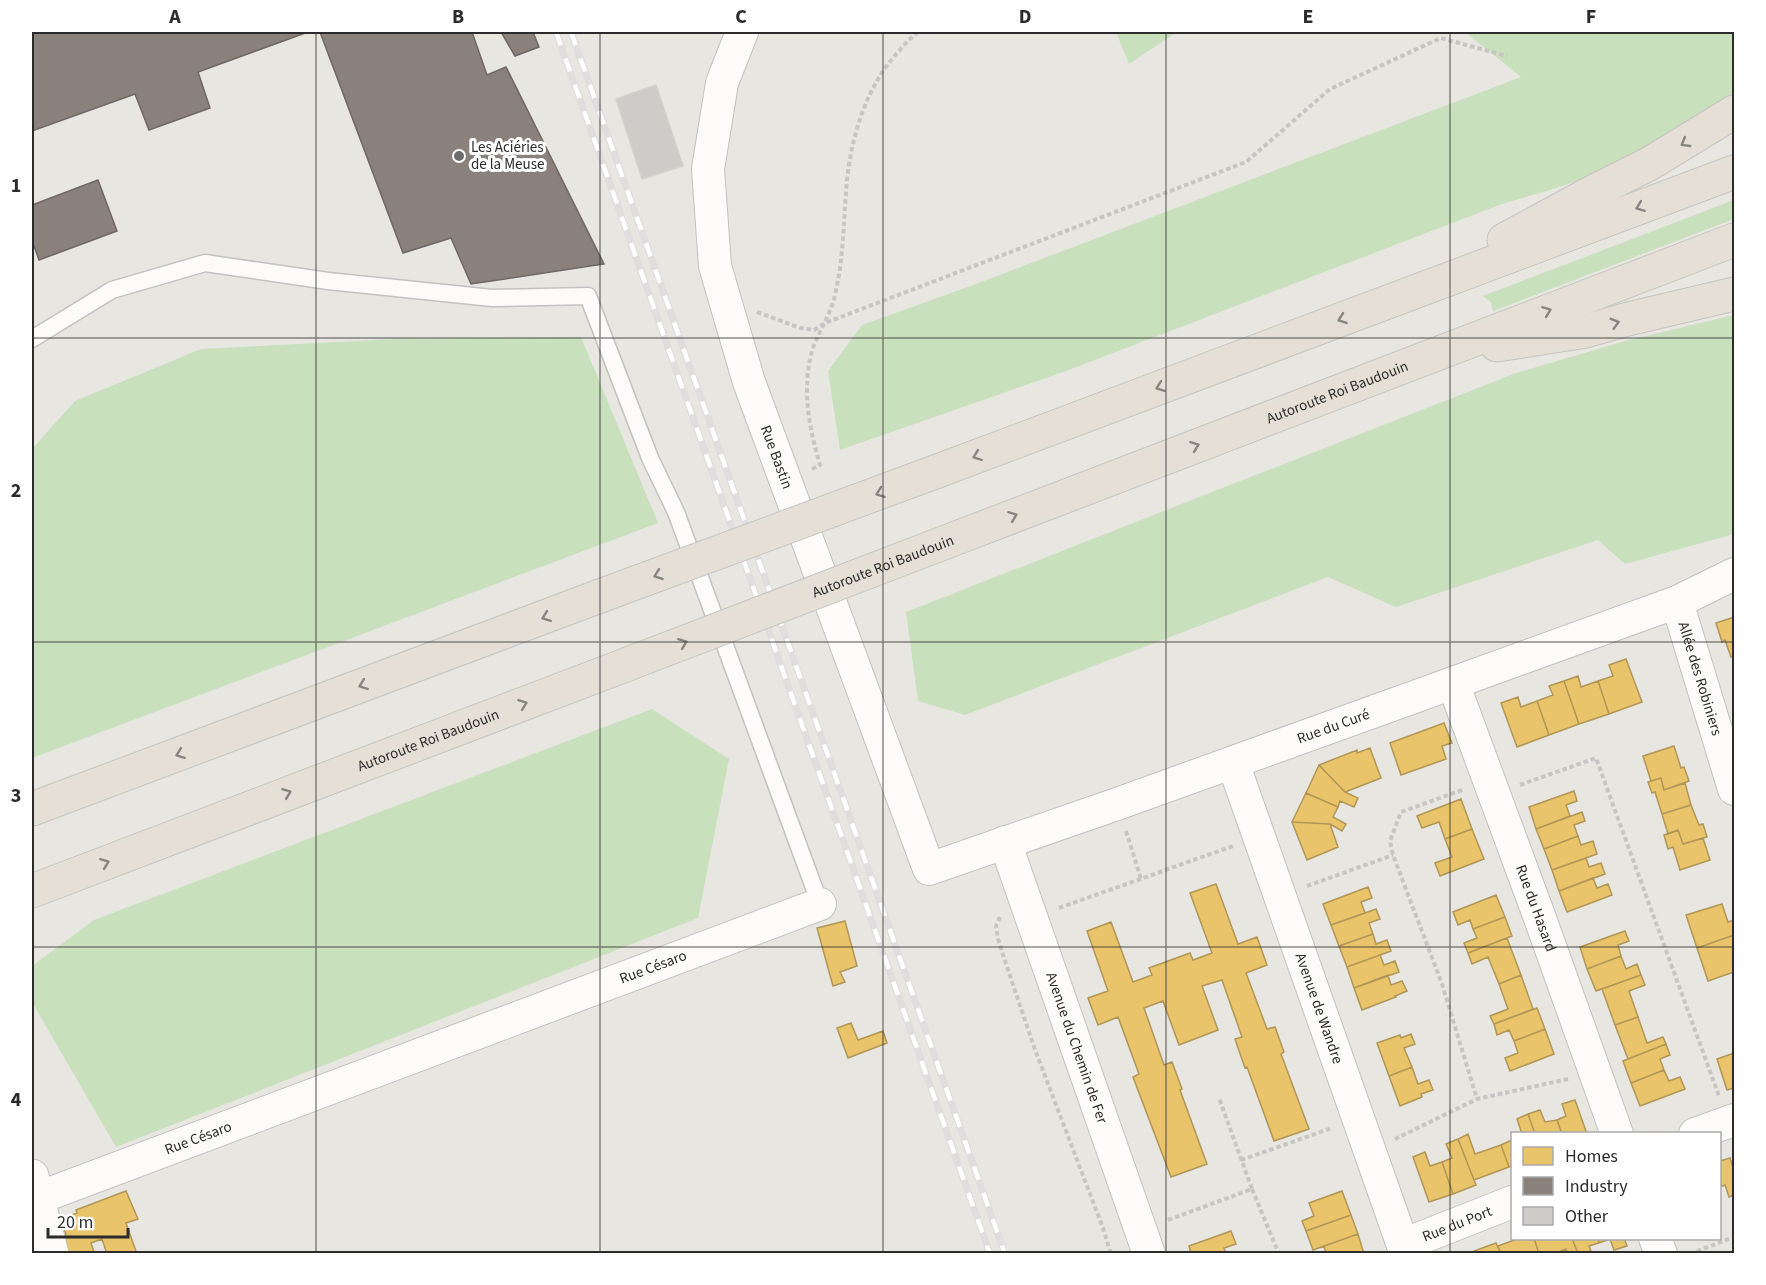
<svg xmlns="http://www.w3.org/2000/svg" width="1766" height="1285" font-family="'Source Sans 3',sans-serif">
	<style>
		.green { fill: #c9e0bd }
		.homes { fill: #e9c46a; stroke: #b09657; stroke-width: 1.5 }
		.industry { fill: #8a817c; stroke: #6e6764; stroke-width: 1.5 }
		.building { fill: #cdccc8; stroke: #d3d1cd; stroke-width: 1.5 }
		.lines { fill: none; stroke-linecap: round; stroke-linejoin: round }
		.service-casing { stroke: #c2c2c1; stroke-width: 19 }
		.minor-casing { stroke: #c2c2c1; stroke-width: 34 }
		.tertiary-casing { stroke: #c2c2c1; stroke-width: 35 }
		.motorway-casing { stroke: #c5c4c2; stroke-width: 35 }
		.path { stroke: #c5c5c4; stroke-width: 4; stroke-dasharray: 4.5 3; stroke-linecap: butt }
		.service { stroke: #fcfbfa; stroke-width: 16 }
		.minor { stroke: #fcfbfa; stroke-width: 32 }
		.tertiary { stroke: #fcfbfa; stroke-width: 33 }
		.motorway { stroke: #e6dfd6; stroke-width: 33 }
		.rail-casing { stroke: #dededf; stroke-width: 7 }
		.rail { stroke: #fff; stroke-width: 4.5; stroke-dasharray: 14; stroke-linecap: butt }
		.motorway-bridge-casing { stroke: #c5c4c2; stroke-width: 35; stroke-linecap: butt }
		.motorway-bridge { stroke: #e6dfd6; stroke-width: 33 }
		.oneway { stroke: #888580 }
		.grid { fill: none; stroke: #2b2b2b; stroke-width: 1.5; stroke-opacity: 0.55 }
		.poi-dot { fill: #6d6c6b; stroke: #fff; stroke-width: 2 }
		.labels { text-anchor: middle; stroke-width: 6; stroke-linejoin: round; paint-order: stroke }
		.poi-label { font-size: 15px; fill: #2b2b2b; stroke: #fff; text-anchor: start }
		.street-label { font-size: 15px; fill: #2b2b2b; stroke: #fff }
		.neatline { fill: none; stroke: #2b2b2b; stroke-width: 2 }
		.grid-label { font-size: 20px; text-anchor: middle; font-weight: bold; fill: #2b2b2b }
	</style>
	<rect width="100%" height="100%" fill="#e8e6e1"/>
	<!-- green -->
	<path class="green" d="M 1116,32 L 1177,32 L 1129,64 Z
		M 1465,32 L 1734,32 L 1734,95 L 1695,122 L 1605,170 L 1566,185 L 1502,204 L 1066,371 L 840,450 L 828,371 L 862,325 L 976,284 L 1521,77 Z
		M 1734,200 L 1734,219 L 1493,311 L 1491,302 L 1483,296 Z
		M 1734,315 L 1734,534 L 1625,564 L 1598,540 L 1396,607 L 1328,577 L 965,715 L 918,701 L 906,612 L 1516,373 L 1625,341 Z
		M 581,337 L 658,523 L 32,758 L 32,449 L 75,401 L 201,349 L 395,339 Z
		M 652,709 L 729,759 L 698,918 L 116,1147 L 32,1002 L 32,966 L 94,920 Z"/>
	<!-- homes -->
	<path class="homes" d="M 1734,617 L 1734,656 L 1731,657 L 1725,640 L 1722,642 L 1716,623 Z
		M 1626,659 L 1642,702 L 1609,714 L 1598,681 L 1613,676 L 1609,665 Z
		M 1578,676 L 1581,687 L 1598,681 L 1609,714 L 1579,724 L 1564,681 Z
		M 1564,681 L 1579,724 L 1549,735 L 1537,701 L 1553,695 L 1549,686 Z
		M 1518,697 L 1521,707 L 1537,701 L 1549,735 L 1517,747 L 1501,703 Z
		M 1444,723 L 1452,743 L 1442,746 L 1446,759 L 1401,775 L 1390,743 Z
		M 1674,746 L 1681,768 L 1684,767 L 1689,781 L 1664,790 L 1661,778 L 1651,781 L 1643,756 Z
		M 1370,748 L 1381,778 L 1345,792 L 1319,765 L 1357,750 L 1357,753 Z
		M 1319,765 L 1345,792 L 1358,798 L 1354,807 L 1340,801 L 1338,807 L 1306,793 Z
		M 1661,778 L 1664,790 L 1685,783 L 1691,805 L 1662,814 L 1655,792 L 1652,793 L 1648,782 Z
		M 1574,791 L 1577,801 L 1566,805 L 1570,816 L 1536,829 L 1529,807 Z
		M 1306,793 L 1338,807 L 1333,817 L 1346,824 L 1342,831 L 1330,824 L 1292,822 Z
		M 1461,799 L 1472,829 L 1445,839 L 1439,822 L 1422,828 L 1417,816 Z
		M 1691,805 L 1699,825 L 1703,824 L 1707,837 L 1683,844 L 1678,830 L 1668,834 L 1662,814 Z
		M 1582,812 L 1585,821 L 1574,825 L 1578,836 L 1544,849 L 1536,829 Z
		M 1292,822 L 1330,824 L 1338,847 L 1307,860 Z
		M 1472,829 L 1484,859 L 1440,876 L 1435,863 L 1452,857 L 1445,839 Z
		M 1678,830 L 1683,844 L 1703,838 L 1710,860 L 1680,870 L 1673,847 L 1668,849 L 1664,835 Z
		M 1578,836 L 1581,845 L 1593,841 L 1597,854 L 1552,870 L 1544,849 Z
		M 1586,858 L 1589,867 L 1601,863 L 1605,874 L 1559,891 L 1552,870 Z
		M 1593,878 L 1597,888 L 1608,884 L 1612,895 L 1567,912 L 1559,891 Z
		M 1216,884 L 1238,944 L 1257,937 L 1267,965 L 1246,973 L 1267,1029 L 1275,1027 L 1284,1052 L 1281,1054 L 1309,1129 L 1274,1141 L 1247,1067 L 1245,1068 L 1235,1039 L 1242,1037 L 1222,980 L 1202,986 L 1218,1030 L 1179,1045 L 1163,1001 L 1144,1008 L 1164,1065 L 1172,1062 L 1182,1089 L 1180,1090 L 1207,1164 L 1171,1177 L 1133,1077 L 1139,1074 L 1118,1017 L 1098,1025 L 1088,998 L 1108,991 L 1087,931 L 1111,922 L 1133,982 L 1152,975 L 1149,968 L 1190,953 L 1193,960 L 1212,953 L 1190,893 Z
		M 1368,887 L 1372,898 L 1361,902 L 1365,913 L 1331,925 L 1323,904 Z
		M 1496,895 L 1505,917 L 1473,929 L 1470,920 L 1458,925 L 1453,912 Z
		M 1722,904 L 1728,922 L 1734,920 L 1734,935 L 1697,948 L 1686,915 Z
		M 1376,909 L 1380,919 L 1369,923 L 1373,934 L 1339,946 L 1331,925 Z
		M 1505,917 L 1512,936 L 1468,953 L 1464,943 L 1477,938 L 1473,929 Z
		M 845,921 L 857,966 L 840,972 L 845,982 L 833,986 L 817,928 Z
		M 1625,931 L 1629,941 L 1618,945 L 1621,956 L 1587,969 L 1580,947 Z
		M 1373,934 L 1376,944 L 1387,940 L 1391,951 L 1347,967 L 1339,946 Z
		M 1734,935 L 1734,972 L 1708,981 L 1697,948 Z
		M 1507,938 L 1521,975 L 1499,984 L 1488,957 L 1472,964 L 1468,953 Z
		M 1380,955 L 1384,965 L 1395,961 L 1399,972 L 1354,988 L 1347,967 Z
		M 1621,956 L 1626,969 L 1637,964 L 1641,975 L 1596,991 L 1587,969 Z
		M 1388,975 L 1391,985 L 1402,981 L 1407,991 L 1395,996 L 1396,997 L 1362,1010 L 1354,988 Z
		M 1521,975 L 1533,1009 L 1494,1024 L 1490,1016 L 1508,1009 L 1499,984 Z
		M 1641,975 L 1645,985 L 1629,991 L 1638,1017 L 1615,1025 L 1602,989 Z
		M 1537,1008 L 1545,1029 L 1514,1041 L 1509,1030 L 1497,1035 L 1494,1024 Z
		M 1638,1017 L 1647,1043 L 1663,1037 L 1666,1044 L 1628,1059 L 1615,1025 Z
		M 851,1023 L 858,1040 L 883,1031 L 887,1043 L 848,1058 L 837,1028 Z
		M 1545,1029 L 1554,1054 L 1510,1071 L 1505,1058 L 1518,1053 L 1514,1041 Z
		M 1411,1034 L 1415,1044 L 1404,1048 L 1412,1067 L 1389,1076 L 1377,1043 L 1400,1035 L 1401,1038 Z
		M 1666,1044 L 1670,1055 L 1660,1059 L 1664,1070 L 1631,1083 L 1623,1061 Z
		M 1734,1053 L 1734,1088 L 1727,1090 L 1717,1059 Z
		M 1412,1067 L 1418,1084 L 1429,1080 L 1433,1090 L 1421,1094 L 1422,1097 L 1400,1106 L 1389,1076 Z
		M 1664,1070 L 1669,1081 L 1680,1077 L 1685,1089 L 1640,1106 L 1631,1083 Z
		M 1575,1100 L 1587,1134 L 1562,1134 L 1557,1120 L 1566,1116 L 1562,1104 Z
		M 1540,1110 L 1545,1122 L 1557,1120 L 1562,1134 L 1535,1134 L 1528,1114 Z
		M 1528,1114 L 1535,1134 L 1522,1134 L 1517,1119 Z
		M 1468,1134 L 1475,1154 L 1501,1145 L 1509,1167 L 1474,1180 L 1458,1139 Z
		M 1458,1139 L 1476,1185 L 1453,1194 L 1442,1162 L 1452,1158 L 1446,1144 Z
		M 1512,1140 L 1512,1166 L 1509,1167 L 1501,1145 Z
		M 1425,1152 L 1430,1166 L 1442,1162 L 1453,1194 L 1429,1202 L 1413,1157 Z
		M 1730,1158 L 1734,1171 L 1734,1195 L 1729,1197 L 1725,1185 L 1720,1187 L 1720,1161 Z
		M 126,1191 L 138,1219 L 126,1223 L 137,1254 L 107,1254 L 102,1239 L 91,1243 L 94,1252 L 88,1254 L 69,1254 L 63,1237 L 66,1235 L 61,1219 L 77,1213 L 76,1210 Z
		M 1342,1191 L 1351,1215 L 1306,1231 L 1302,1221 L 1314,1216 L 1309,1203 Z
		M 1351,1215 L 1358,1234 L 1313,1250 L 1306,1231 Z
		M 1231,1231 L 1236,1244 L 1224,1248 L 1226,1254 L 1191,1254 L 1189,1246 Z
		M 1358,1234 L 1364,1254 L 1326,1254 L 1324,1246 Z
		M 1520,1238 L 1534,1238 L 1539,1254 L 1501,1254 L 1498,1246 Z
		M 1534,1238 L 1572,1238 L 1578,1254 L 1568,1254 L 1566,1249 L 1554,1254 L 1539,1254 Z
		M 1572,1238 L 1598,1238 L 1599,1243 L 1589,1246 L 1592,1254 L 1578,1254 Z
		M 1598,1238 L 1624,1238 L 1627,1246 L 1614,1250 L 1610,1239 L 1599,1243 Z
		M 1496,1243 L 1501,1254 L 1474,1254 L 1474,1251 Z"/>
	<!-- industry -->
	<path class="industry" d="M 32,32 L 308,32 L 198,72 L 210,108 L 149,130 L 135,94 L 32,131 Z
		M 320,32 L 472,32 L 487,75 L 506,67 L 604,264 L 471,284 L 451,238 L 403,253 Z
		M 501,32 L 533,32 L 539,47 L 515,56 Z
		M 98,180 L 117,231 L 39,260 L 32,240 L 32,205 Z"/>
	<!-- building -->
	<path class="building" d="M 656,85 L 683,166 L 642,179 L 616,99 Z"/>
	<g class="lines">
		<defs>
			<path id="service" d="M 32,339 L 112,290 L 205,263 L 328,281 L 492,298 L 588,296 L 650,458 L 676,512 L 820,904"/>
			<g id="minor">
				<path id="s1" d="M 742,32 L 722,83 L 708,169 L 715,266 L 749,382 L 929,869 L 1117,804 L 1453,683 L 1677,602 L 1734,574"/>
				<path id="s2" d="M 1677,602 L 1734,789"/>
				<path id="s3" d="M 1453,683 L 1541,921 L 1617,1134"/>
				<path id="s4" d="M 1233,763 L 1406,1254"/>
				<path id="s5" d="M 1005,842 L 1149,1254"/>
				<path d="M 1695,1134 L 1734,1120"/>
				<path id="s6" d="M 38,1198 L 820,904"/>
				<path d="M 1655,1238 L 1661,1254"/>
				<path id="s7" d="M 1403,1245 L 1512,1202"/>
			</g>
			<path id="tertiary" d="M 32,1176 L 52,1254"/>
			<g id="motorway">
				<path d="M 1504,240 L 1591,193 L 1649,164 L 1734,112"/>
				<path d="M 1497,345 L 1586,331 L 1628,319 L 1734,294"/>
				<path d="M 935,472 L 1734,172"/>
				<path id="s8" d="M 959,537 L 1734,240"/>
				<path d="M 32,809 L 600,596"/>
				<path id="s9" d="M 32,891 L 628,664"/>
			</g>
		</defs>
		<!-- service casing -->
		<use href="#service" class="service-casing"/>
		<!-- minor casing -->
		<use href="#minor" class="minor-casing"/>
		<!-- tertiary casing -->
		<use href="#tertiary" class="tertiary-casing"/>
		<!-- motorway casing -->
		<use href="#motorway" class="motorway-casing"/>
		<!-- path -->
		<path class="path" d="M 757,312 L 800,328 L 814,330 L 825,323 L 1246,162 L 1330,89 L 1441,38 L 1507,56
			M 812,469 L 820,465 C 809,428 801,386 813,348 C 819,332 828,318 833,302 C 836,294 837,284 839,275 C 844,243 844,212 847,180 C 852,134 867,85 899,51 C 905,44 911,37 918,32
			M 1520,785 L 1596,758 L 1719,1096
			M 1462,790 L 1401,812 L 1390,841 L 1393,855 L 1442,984 L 1477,1099
			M 1126,831 L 1141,879
			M 1307,886 L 1393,855
			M 1059,908 L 1233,846
			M 1000,917 L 996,926 L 998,939 L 1003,955 L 1034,1047 L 1103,1228 L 1111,1254
			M 1395,1139 L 1477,1099 L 1568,1079
			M 1241,1160 L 1332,1128
			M 1252,1189 L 1279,1254
			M 1168,1220 L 1252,1189 L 1219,1098
			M 1690,1254 L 1734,1237"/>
		<!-- service -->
		<use href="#service" class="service"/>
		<!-- minor -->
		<use href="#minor" class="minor"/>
		<!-- tertiary -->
		<use href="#tertiary" class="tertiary"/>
		<!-- motorway -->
		<use href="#motorway" class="motorway"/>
		<defs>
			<path id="rail" d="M 556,32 L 990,1254
				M 571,32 L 1005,1254"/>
		</defs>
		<!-- rail casing -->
		<use href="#rail" class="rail-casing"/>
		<!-- rail -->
		<use href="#rail" class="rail"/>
		<defs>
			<g id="motorway-bridge">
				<path d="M 600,596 L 935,472"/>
				<path id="s10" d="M 628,664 L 959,537"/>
			</g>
		</defs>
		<!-- motorway-bridge casing -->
		<use href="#motorway-bridge" class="motorway-bridge-casing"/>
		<!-- motorway-bridge -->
		<use href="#motorway-bridge" class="motorway-bridge"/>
	</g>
	<!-- one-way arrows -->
	<defs><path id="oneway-chevron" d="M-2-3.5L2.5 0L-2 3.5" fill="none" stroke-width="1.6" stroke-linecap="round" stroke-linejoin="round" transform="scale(1.5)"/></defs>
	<g class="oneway">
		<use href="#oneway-chevron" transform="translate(1685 143) rotate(149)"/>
		<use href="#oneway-chevron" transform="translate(1640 207) rotate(159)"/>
		<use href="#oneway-chevron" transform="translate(1547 311) rotate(-21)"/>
		<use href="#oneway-chevron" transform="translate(1342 319) rotate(160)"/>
		<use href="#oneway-chevron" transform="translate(1615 323) rotate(-16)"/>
		<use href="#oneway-chevron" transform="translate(1160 387) rotate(160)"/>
		<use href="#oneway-chevron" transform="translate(1195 446) rotate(-21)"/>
		<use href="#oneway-chevron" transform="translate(977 456) rotate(159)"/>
		<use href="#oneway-chevron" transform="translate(880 493) rotate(160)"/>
		<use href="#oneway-chevron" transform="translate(1013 516) rotate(-21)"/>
		<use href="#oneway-chevron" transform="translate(658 575) rotate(160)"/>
		<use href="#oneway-chevron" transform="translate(546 617) rotate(159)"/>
		<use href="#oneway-chevron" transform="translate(683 643) rotate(-21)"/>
		<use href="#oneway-chevron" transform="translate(363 685) rotate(159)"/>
		<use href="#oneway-chevron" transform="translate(523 704) rotate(-21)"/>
		<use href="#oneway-chevron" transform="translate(180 754) rotate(159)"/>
		<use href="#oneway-chevron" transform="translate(287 793) rotate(-21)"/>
		<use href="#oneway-chevron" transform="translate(105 863) rotate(-21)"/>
	</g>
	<!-- grid -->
	<path class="grid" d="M 316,32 L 316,1254M 600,32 L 600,1254M 883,32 L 883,1254M 1166,32 L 1166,1254M 1450,32 L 1450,1254M 32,338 L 1734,338M 32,642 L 1734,642M 32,947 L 1734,947"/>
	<!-- markers -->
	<circle class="poi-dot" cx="459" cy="156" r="6"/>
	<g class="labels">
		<!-- poi labels -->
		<g class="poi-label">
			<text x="471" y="152">Les Aciéries<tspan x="471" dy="17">de la Meuse</tspan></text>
		</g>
		<!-- street labels -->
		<g class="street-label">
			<text dy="5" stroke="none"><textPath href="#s8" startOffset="405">Autoroute Roi Baudouin</textPath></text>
			<text dy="5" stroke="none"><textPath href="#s1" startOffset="440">Rue Bastin</textPath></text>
			<text dy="5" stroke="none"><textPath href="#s10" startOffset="273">Autoroute Roi Baudouin</textPath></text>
			<text dy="5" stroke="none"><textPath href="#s2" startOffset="80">Allée des Robiniers</textPath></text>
			<text dy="5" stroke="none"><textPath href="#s1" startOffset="1308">Rue du Curé</textPath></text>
			<text dy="5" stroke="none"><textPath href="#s9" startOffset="424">Autoroute Roi Baudouin</textPath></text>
			<text dy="5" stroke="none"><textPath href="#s3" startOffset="240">Rue du Hasard</textPath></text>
			<text dy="5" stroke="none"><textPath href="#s6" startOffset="657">Rue Césaro</textPath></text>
			<text dy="5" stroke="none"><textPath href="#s4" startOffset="260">Avenue de Wandre</textPath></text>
			<text dy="5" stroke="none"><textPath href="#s5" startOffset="218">Avenue du Chemin de Fer</textPath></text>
			<text dy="5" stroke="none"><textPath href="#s6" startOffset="171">Rue Césaro</textPath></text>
			<text dy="5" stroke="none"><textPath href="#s7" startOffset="58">Rue du Port</textPath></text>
		</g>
	</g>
	<!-- border -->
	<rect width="1766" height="1285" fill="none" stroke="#ffffff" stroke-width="66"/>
	<!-- legend -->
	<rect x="1511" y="1132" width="210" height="108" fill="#ffffff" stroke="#aaaaaa" stroke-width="1.5"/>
	<rect x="1523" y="1147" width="30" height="18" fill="#e9c46a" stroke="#aaaaaa" stroke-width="1.5"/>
	<text x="1565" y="1162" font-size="18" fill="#2b2b2b">Homes</text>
	<rect x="1523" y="1177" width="30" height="18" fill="#8a817c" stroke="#aaaaaa" stroke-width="1.5"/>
	<text x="1565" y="1192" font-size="18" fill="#2b2b2b">Industry</text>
	<rect x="1523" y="1207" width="30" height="18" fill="#cdccc8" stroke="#aaaaaa" stroke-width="1.5"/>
	<text x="1565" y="1222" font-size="18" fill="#2b2b2b">Other</text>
	<!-- scale -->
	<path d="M48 1228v9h80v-9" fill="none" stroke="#2b2b2b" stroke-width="3"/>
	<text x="57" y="1228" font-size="18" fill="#2b2b2b" stroke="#ffffff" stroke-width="4.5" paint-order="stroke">20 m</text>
	<rect x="33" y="33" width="1700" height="1219" class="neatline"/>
	<g class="grid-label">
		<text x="175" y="23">A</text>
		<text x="458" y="23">B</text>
		<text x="741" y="23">C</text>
		<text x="1025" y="23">D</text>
		<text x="1308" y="23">E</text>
		<text x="1591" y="23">F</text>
		<text x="16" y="192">1</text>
		<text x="16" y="497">2</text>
		<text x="16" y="802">3</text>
		<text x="16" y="1106">4</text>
	</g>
</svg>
